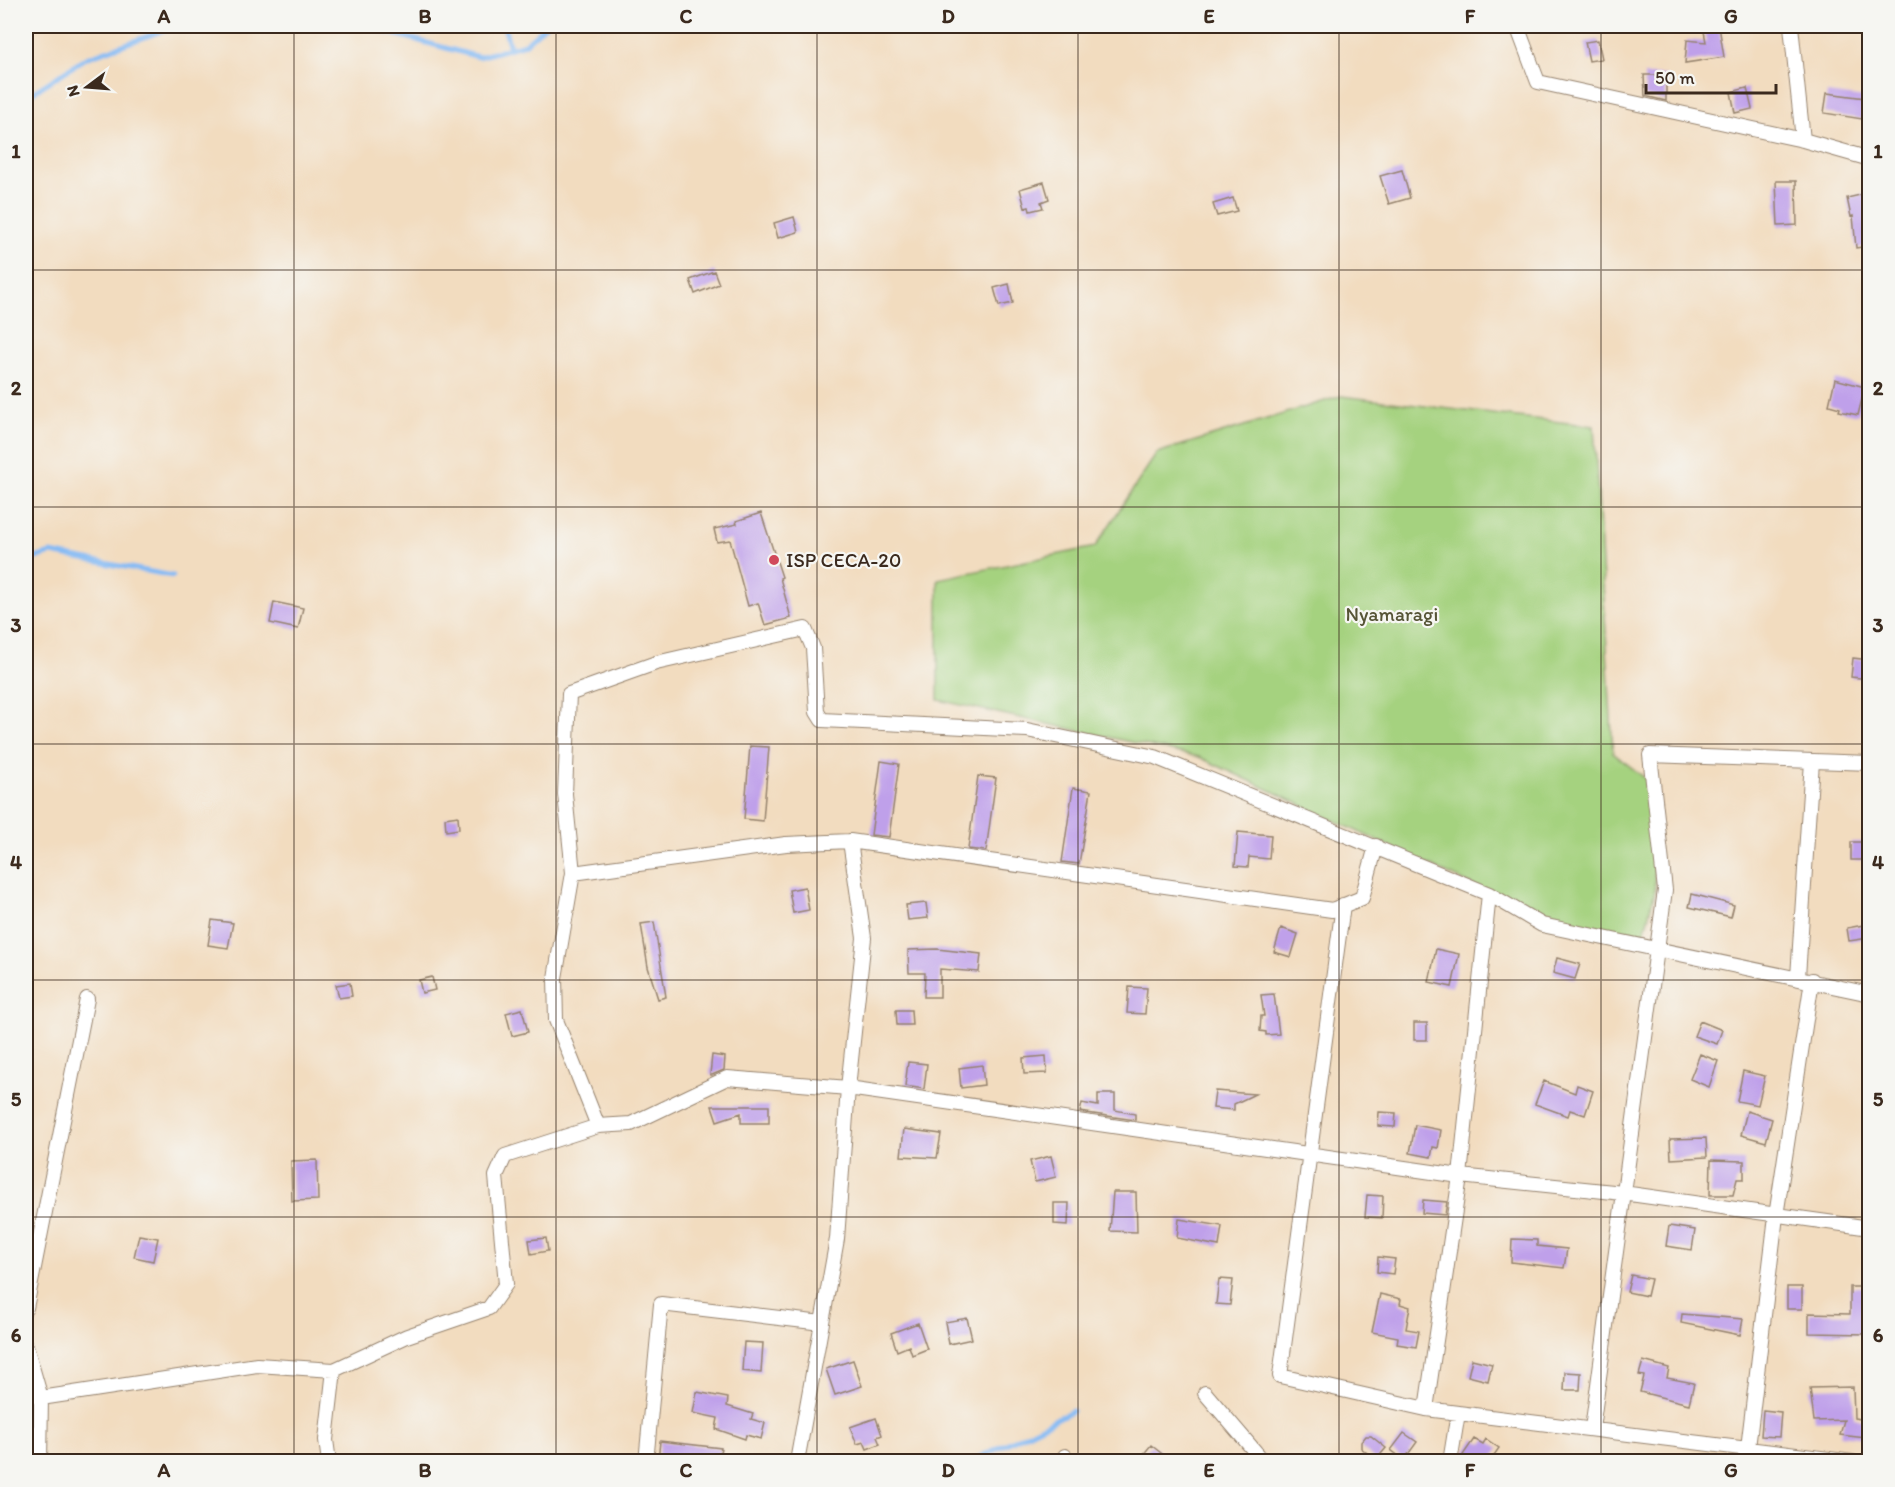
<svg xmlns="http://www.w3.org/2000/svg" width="1895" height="1487" font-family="Itim,sans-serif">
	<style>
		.green { fill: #a5d27f; stroke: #707e4e; stroke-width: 1.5 }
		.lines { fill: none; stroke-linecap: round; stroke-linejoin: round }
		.stream { stroke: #86bbf4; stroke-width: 5 }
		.building { fill: #bfa0ea }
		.street-casing { stroke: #96836e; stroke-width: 16 }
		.street { stroke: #fff; stroke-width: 14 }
		.grid { fill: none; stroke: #3b2a1e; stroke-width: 1.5; stroke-opacity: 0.55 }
		.poi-dot { fill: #d1495b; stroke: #f6f6f2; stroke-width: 2 }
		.labels { text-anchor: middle; stroke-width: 4.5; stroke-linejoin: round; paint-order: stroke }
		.poi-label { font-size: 20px; fill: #3b2a1e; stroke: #f6f6f2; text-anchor: start }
		.park-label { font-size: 20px; fill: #565436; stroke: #f6f6f2 }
		.neatline { fill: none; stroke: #3b2a1e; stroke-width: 2 }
		.grid-label { font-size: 20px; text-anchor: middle; font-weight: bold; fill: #3b2a1e }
	</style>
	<rect width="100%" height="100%" fill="#f6f6f2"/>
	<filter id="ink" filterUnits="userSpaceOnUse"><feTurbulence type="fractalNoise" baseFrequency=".0167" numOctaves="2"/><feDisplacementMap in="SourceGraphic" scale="12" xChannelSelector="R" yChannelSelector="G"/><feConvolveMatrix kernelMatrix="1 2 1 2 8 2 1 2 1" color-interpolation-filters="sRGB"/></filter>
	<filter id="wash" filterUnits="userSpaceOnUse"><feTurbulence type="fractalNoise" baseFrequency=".008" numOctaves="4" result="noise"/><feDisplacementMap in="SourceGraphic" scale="24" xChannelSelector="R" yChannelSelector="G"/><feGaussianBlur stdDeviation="1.35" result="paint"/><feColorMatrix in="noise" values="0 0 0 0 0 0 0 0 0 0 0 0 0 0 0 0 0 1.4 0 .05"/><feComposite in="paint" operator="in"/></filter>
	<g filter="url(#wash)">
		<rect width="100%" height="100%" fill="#f2dcbf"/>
		<!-- green -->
		<path class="green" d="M 1341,396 L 1594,426 L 1613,753 L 1650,782 L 1655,891 L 1643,938 L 1536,915 L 1199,757 L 938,700 L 938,579 L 1095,547 L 1157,453 Z"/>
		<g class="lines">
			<!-- stream -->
			<path class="stream" d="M 364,26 L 479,57 L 525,44 L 545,26
				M 504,26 L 510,48
				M 26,97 L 86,58 L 176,26
				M 26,561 L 51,553 L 173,576
				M 970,1462 L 1072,1411"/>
		</g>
		<g id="blocks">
			<!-- building -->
			<path class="building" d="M 1703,26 L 1719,26 L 1724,57 L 1685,63 L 1687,40 L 1706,42 Z
				M 1598,40 L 1602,59 L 1589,61 L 1585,42 Z
				M 1644,75 L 1666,75 L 1666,101 L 1645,96 Z
				M 1747,88 L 1752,109 L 1735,113 L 1731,92 Z
				M 1827,93 L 1865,98 L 1862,119 L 1824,113 Z
				M 1402,170 L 1410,198 L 1389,204 L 1380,176 Z
				M 1776,181 L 1796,181 L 1797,225 L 1778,226 Z
				M 1044,182 L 1049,199 L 1041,202 L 1043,208 L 1030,211 L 1029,207 L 1025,208 L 1020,189 Z
				M 1869,193 L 1869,246 L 1856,248 L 1853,216 L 1851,217 L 1847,198 Z
				M 1233,198 L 1237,211 L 1217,216 L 1213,204 Z
				M 794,217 L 798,232 L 778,238 L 774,223 Z
				M 714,271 L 719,284 L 695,294 L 690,280 Z
				M 1009,284 L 1013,303 L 999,306 L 994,288 Z
				M 1835,379 L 1865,387 L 1858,415 L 1839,411 L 1840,408 L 1829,405 Z
				M 761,513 L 782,577 L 780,578 L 791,618 L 765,625 L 758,603 L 748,606 L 730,540 L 717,542 L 714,529 L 737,524 L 736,521 Z
				M 274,602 L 303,608 L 298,629 L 270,623 Z
				M 1853,658 L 1869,660 L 1869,679 L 1851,677 Z
				M 750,746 L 769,747 L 763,821 L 744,819 Z
				M 881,761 L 899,764 L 889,837 L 871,835 Z
				M 978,776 L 996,778 L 986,851 L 968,849 Z
				M 1073,788 L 1091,791 L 1079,864 L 1062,862 Z
				M 458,816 L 459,829 L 446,831 L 445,818 Z
				M 1238,832 L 1271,835 L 1269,859 L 1249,857 L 1248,867 L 1235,866 Z
				M 1851,842 L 1869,842 L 1869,860 L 1851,860 Z
				M 805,887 L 809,910 L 793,913 L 789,890 Z
				M 1692,894 L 1734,905 L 1731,917 L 1689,907 Z
				M 926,903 L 928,918 L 908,920 L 906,905 Z
				M 212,920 L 233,923 L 228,948 L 208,945 Z
				M 654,922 L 666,997 L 658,999 L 648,967 L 641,924 Z
				M 1869,924 L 1869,938 L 1849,941 L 1847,928 Z
				M 1281,928 L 1298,934 L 1291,957 L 1274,952 Z
				M 937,949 L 981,954 L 979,972 L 940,969 L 940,997 L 924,997 L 925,973 L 909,973 L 908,950 Z
				M 1436,949 L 1459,954 L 1452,987 L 1429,982 Z
				M 1557,958 L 1580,964 L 1575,979 L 1553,973 Z
				M 432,977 L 435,990 L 422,993 L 419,980 Z
				M 350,983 L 352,996 L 339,998 L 336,985 Z
				M 1129,987 L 1147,988 L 1145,1014 L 1127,1013 Z
				M 1274,994 L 1279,1034 L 1266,1035 L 1266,1032 L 1260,1031 L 1261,1016 L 1264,1016 L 1261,995 Z
				M 522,1009 L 528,1032 L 512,1036 L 506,1013 Z
				M 896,1010 L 911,1010 L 912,1025 L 897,1025 Z
				M 1700,1021 L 1722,1030 L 1717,1044 L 1694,1036 Z
				M 1414,1023 L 1427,1023 L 1427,1040 L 1414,1040 Z
				M 1700,1054 L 1718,1061 L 1709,1087 L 1690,1079 Z
				M 712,1055 L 725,1057 L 724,1070 L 712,1075 L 710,1075 Z
				M 1046,1056 L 1047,1073 L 1024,1074 L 1023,1058 Z
				M 908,1062 L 927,1064 L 924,1089 L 905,1086 Z
				M 982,1065 L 984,1085 L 961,1088 L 959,1068 Z
				M 1743,1071 L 1765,1076 L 1758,1105 L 1737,1101 Z
				M 1544,1081 L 1575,1093 L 1577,1085 L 1593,1091 L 1585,1115 L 1570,1110 L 1568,1116 L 1535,1104 Z
				M 1215,1091 L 1255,1094 L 1234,1104 L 1234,1110 L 1213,1108 Z
				M 1098,1094 L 1115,1094 L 1115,1110 L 1135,1114 L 1135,1120 L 1080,1112 L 1082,1103 L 1098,1106 Z
				M 712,1106 L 769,1106 L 769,1123 L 741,1123 L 741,1113 L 717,1121 Z
				M 1747,1111 L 1772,1119 L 1766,1142 L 1741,1135 Z
				M 1379,1112 L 1396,1113 L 1395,1127 L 1378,1126 Z
				M 1415,1125 L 1441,1130 L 1438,1148 L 1433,1147 L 1431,1157 L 1410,1153 Z
				M 904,1129 L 941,1134 L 937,1158 L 901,1156 Z
				M 1706,1138 L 1707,1157 L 1671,1159 L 1670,1139 Z
				M 1051,1156 L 1056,1177 L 1035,1182 L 1030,1161 Z
				M 317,1160 L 318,1200 L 292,1201 L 291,1161 Z
				M 1711,1160 L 1744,1161 L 1744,1179 L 1737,1179 L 1733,1195 L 1710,1195 Z
				M 1113,1192 L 1136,1192 L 1137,1232 L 1110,1231 Z
				M 1367,1195 L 1383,1196 L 1382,1218 L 1365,1217 Z
				M 1423,1200 L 1447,1202 L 1445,1215 L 1422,1213 Z
				M 1054,1203 L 1069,1203 L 1068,1225 L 1054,1224 Z
				M 1179,1219 L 1222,1226 L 1219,1246 L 1177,1238 Z
				M 1669,1226 L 1695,1230 L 1692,1250 L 1666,1246 Z
				M 139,1235 L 158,1238 L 153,1261 L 134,1257 Z
				M 546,1238 L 548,1251 L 531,1254 L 529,1240 Z
				M 1512,1239 L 1537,1240 L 1537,1246 L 1567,1249 L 1564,1268 L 1511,1262 Z
				M 1378,1257 L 1395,1259 L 1393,1274 L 1377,1272 Z
				M 1631,1275 L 1651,1279 L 1647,1296 L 1627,1292 Z
				M 1219,1279 L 1233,1280 L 1230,1305 L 1216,1304 Z
				M 1787,1287 L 1802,1287 L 1802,1309 L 1787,1309 Z
				M 1850,1287 L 1869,1287 L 1869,1334 L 1809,1333 L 1809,1313 L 1850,1314 Z
				M 1380,1294 L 1401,1299 L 1400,1304 L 1410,1307 L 1406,1329 L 1419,1331 L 1416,1347 L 1397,1344 L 1398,1337 L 1372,1332 Z
				M 1682,1314 L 1743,1319 L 1740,1335 L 1681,1323 Z
				M 967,1318 L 972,1339 L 949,1344 L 945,1322 Z
				M 918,1323 L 927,1349 L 912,1355 L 909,1346 L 897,1351 L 891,1333 Z
				M 744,1342 L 763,1343 L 761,1373 L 742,1371 Z
				M 1472,1359 L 1492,1364 L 1488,1381 L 1468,1376 Z
				M 853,1360 L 862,1386 L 835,1395 L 826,1369 Z
				M 1643,1361 L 1669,1368 L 1667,1378 L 1694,1383 L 1689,1404 L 1640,1392 L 1644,1376 L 1639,1375 Z
				M 1565,1372 L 1581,1373 L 1580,1390 L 1564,1390 Z
				M 1853,1387 L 1854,1418 L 1868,1420 L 1866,1438 L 1840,1435 L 1844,1420 L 1814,1421 L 1810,1388 Z
				M 697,1392 L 728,1398 L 727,1406 L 753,1414 L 751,1419 L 765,1423 L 761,1439 L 746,1435 L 745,1439 L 716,1429 L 718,1418 L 693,1413 Z
				M 1763,1410 L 1781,1412 L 1779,1437 L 1761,1436 Z
				M 876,1418 L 882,1435 L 877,1437 L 880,1444 L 867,1449 L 864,1442 L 857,1444 L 850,1427 Z
				M 1404,1433 L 1417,1442 L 1404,1460 L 1391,1450 Z
				M 1366,1436 L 1371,1436 L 1386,1448 L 1376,1460 L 1361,1448 L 1361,1442 Z
				M 1474,1439 L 1483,1444 L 1486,1439 L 1499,1448 L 1490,1461 L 1472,1461 L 1463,1455 Z
				M 660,1441 L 721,1448 L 718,1461 L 677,1456 L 676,1461 L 658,1461 Z
				M 1151,1445 L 1171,1461 L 1138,1461 Z"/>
		</g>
	</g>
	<g filter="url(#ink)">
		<use href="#blocks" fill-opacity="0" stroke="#96836e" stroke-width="1.5"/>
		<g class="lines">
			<defs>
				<path id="street" d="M 1517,26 L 1538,82 L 1803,140 L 1870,159
					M 1791,26 L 1803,140
					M 573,873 L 786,844 L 850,841 L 1332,910 L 1362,898 L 1376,846
					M 1343,905 L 1280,1376 L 1426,1409 L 1853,1462
					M 1798,977 L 1812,761
					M 598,1126 L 556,1020 L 555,978 L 573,873 L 565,794 L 569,694 L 656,663 L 805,629 L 813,648 L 817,712 L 822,720 L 1027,730 L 1155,757 L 1489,894 L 1542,925 L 1870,994
					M 26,1308 L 87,999
					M 26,1346 L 41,1398 L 40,1462
					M 1205,1393 L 1264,1462
					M 41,1398 L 257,1365 L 334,1370
					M 1426,1409 L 1460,1176 L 1489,894
					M 1592,1429 L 1665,890 L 1650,755 L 1870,763
					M 1748,1448 L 1776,1216 L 1812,980
					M 1065,1456 L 1070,1462
					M 329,1462 L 326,1440 L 334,1370 L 407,1336 L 489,1308 L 506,1284 L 496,1176 L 505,1156 L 598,1126 L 631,1124 L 727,1078 L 848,1088 L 1460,1176 L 1623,1193 L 1870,1228
					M 646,1462 L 661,1304 L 822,1323
					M 797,1462 L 837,1239 L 848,1088 L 864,938 L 850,841
					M 1450,1462 L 1458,1413"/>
			</defs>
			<!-- street casing -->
			<use href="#street" class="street-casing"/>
			<!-- street -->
			<use href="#street" class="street"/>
		</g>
	</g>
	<!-- grid -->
	<path class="grid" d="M 294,26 L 294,1462M 556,26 L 556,1462M 817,26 L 817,1462M 1078,26 L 1078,1462M 1339,26 L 1339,1462M 1601,26 L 1601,1462M 26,270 L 1870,270M 26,507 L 1870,507M 26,744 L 1870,744M 26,980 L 1870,980M 26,1217 L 1870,1217"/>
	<!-- markers -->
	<circle class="poi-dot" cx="774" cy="560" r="6"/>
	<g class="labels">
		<!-- poi labels -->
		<g class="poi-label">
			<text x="786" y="567">ISP CECA-20</text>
		</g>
		<!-- park labels -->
		<g class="park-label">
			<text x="1392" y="621">Nyamaragi</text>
		</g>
	</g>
	<!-- margin -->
	<rect width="1895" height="1487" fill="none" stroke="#f6f6f2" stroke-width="66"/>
	<!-- north arrow -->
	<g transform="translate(87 87) rotate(254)" stroke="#f6f6f2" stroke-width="4.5" paint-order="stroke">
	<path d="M0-4.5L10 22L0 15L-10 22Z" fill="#3b2a1e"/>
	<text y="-9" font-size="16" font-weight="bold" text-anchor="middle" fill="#3b2a1e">N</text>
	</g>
	<!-- scale -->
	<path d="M1646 84v9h130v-9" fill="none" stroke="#3b2a1e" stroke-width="3"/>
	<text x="1655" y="84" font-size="18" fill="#3b2a1e" stroke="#f6f6f2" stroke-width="4.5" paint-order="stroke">50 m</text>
	<rect x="33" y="33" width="1829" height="1421" class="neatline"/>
	<g class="grid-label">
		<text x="164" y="23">A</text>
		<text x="425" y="23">B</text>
		<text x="686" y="23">C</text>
		<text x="948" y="23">D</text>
		<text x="1209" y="23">E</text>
		<text x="1470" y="23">F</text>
		<text x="1731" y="23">G</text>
		<text x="16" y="158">1</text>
		<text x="1878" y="158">1</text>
		<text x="16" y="395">2</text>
		<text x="1878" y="395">2</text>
		<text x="16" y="632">3</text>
		<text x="1878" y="632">3</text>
		<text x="16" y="869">4</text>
		<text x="1878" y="869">4</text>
		<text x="16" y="1106">5</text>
		<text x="1878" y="1106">5</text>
		<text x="16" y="1342">6</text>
		<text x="1878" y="1342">6</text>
		<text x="164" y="1477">A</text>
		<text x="425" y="1477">B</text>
		<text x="686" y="1477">C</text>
		<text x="948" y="1477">D</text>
		<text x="1209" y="1477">E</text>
		<text x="1470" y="1477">F</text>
		<text x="1731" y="1477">G</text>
	</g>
</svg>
